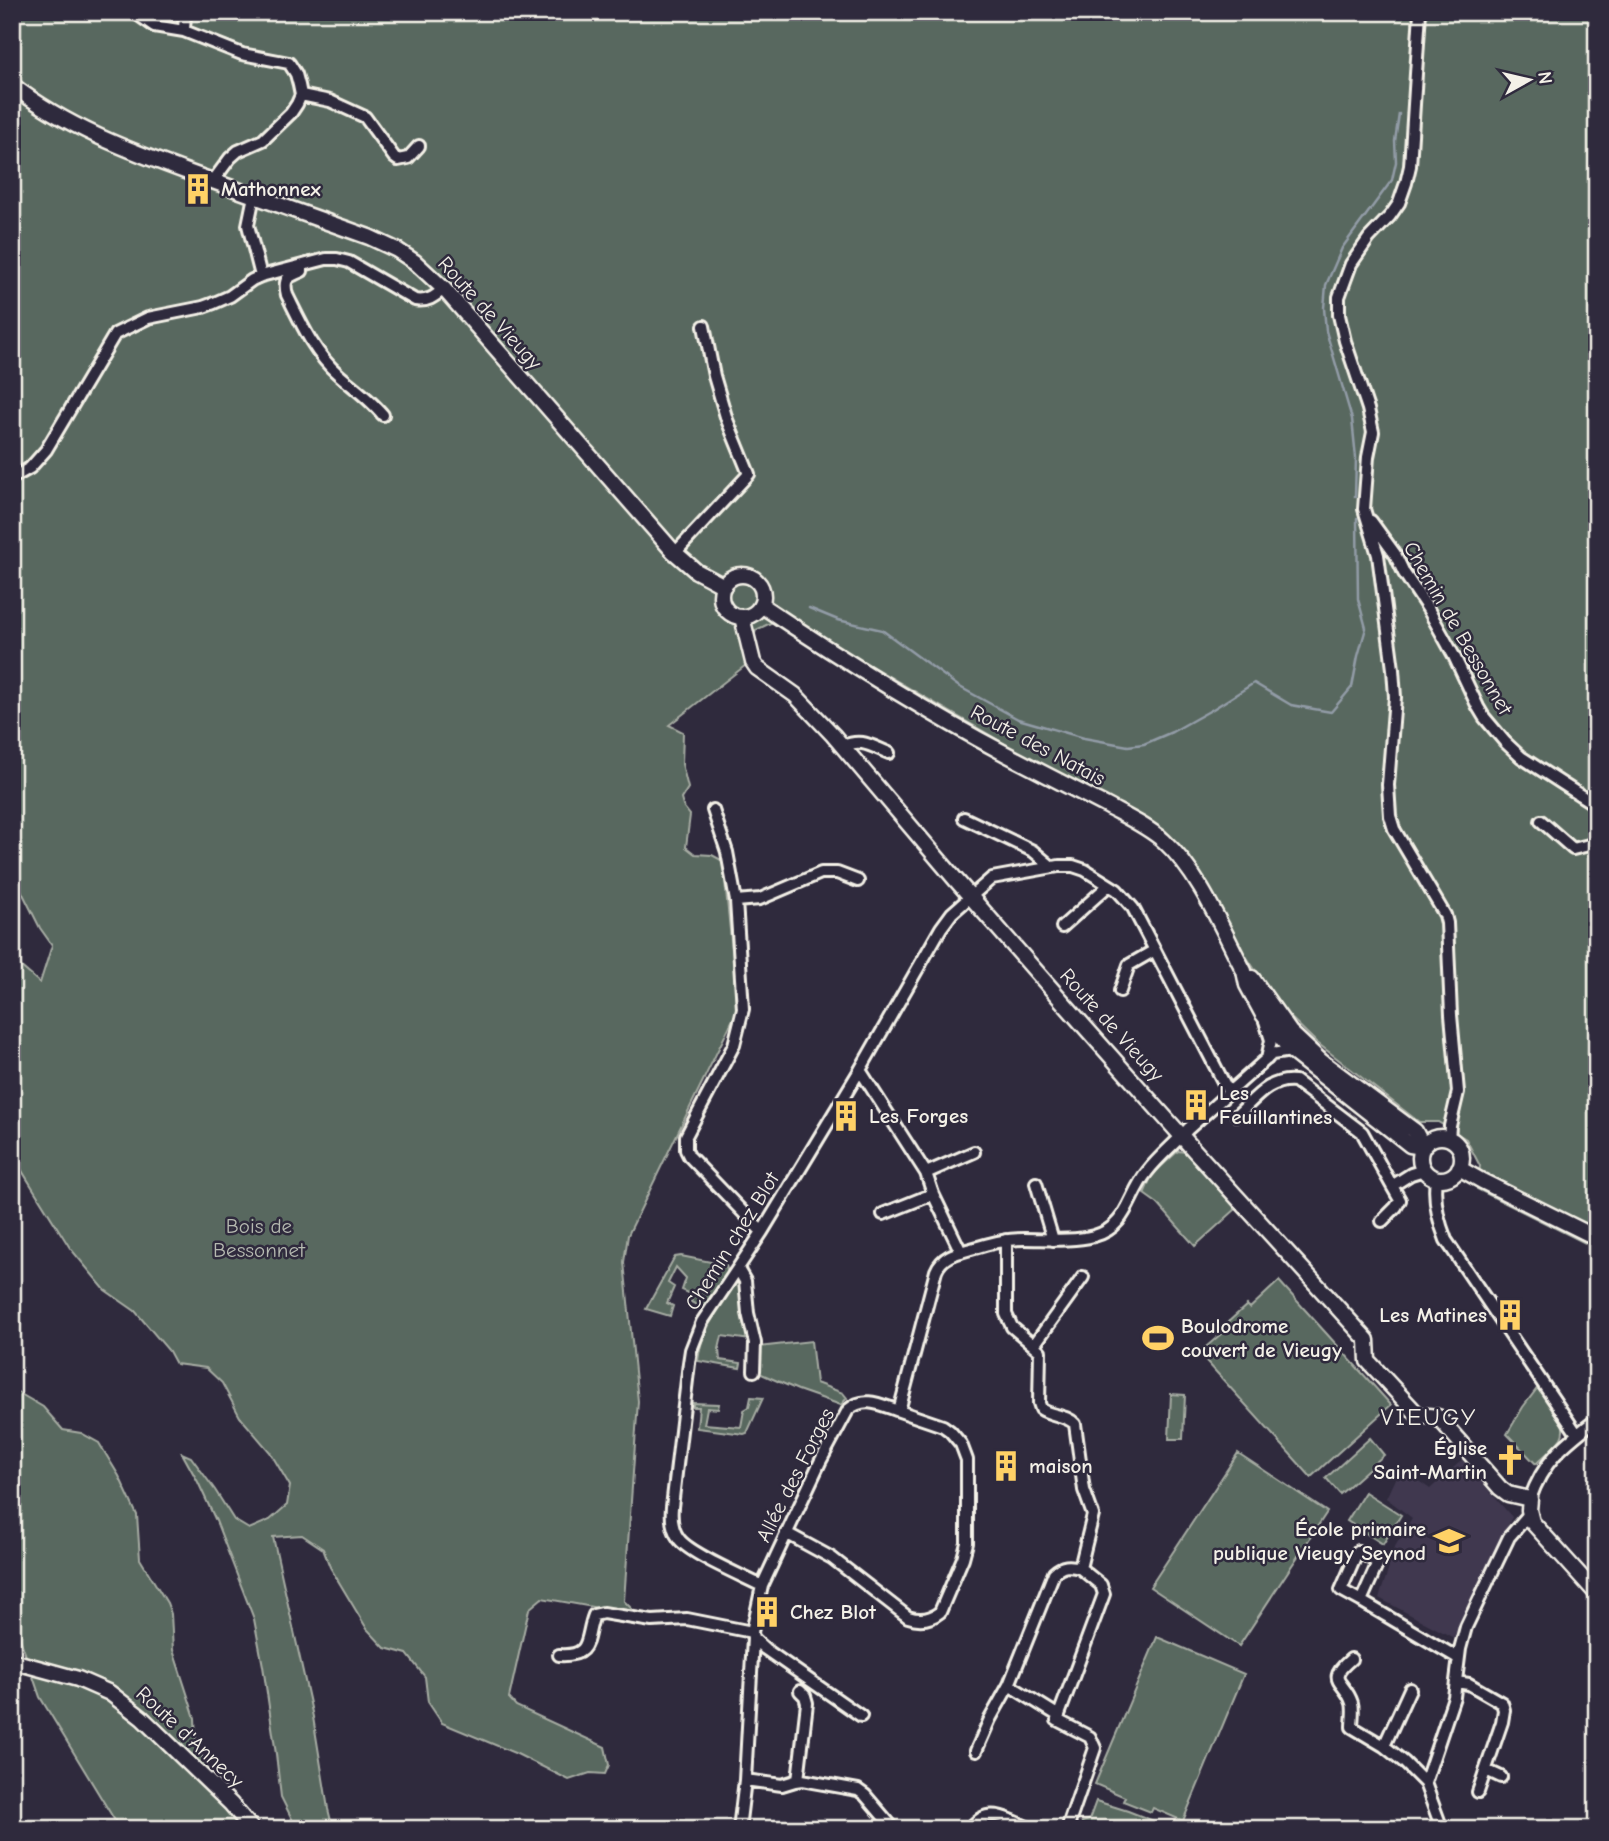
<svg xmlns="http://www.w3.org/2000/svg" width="1609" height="1841" font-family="'Comic Neue',sans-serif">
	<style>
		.built { fill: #40394f }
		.green { fill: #59675e; stroke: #a6aca3; stroke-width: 2 }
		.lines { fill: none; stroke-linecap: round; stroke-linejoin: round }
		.stream { stroke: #929ca7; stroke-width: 2.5 }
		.street-casing { stroke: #f4f1e8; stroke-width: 16 }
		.secondary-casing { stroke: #f4f1e8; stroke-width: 19 }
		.street { stroke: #2f2a3d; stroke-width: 10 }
		.secondary { stroke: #2f2a3d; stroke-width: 14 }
		.labels { text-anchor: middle; stroke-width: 5; stroke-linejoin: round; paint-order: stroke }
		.poi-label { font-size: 21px; font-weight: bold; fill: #f4f1e8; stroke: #2f2a3d; text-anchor: start }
		.street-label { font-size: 21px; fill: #f4f1e8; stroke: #2f2a3d }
		.park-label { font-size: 21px; fill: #b6bab1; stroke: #2f2a3d }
		.quarter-label { font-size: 24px; letter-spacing: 2px; fill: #f4f1e8; stroke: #2f2a3d }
	</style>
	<rect width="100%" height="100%" fill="#2f2a3d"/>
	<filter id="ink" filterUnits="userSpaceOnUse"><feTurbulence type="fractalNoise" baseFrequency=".0143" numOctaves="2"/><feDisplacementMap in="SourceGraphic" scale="14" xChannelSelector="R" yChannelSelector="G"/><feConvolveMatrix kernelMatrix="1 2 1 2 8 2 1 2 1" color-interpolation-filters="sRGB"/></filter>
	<g filter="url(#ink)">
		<!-- built -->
		<path class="built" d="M 1462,1460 L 1512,1517 L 1454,1638 L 1379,1598 L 1389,1568 L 1384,1565 L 1412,1518 L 1386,1498 L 1400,1468 L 1430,1489 Z"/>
		<!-- green -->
		<path class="green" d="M 12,12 L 1597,12 L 1597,1249 L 1477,1189 L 1480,1166 L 1466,1139 L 1438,1122 L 1419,1122 L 1316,1042 L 1279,1006 L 1240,947 L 1193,863 L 1166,831 L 1132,811 L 1036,762 L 785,616 L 756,630 L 746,665 L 669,725 L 683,732 L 682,764 L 688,788 L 681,799 L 683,806 L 690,815 L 686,847 L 695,854 L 712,855 L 723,861 L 737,999 L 735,1015 L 628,1235 L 624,1262 L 638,1401 L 624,1601 L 638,1615 L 542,1598 L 529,1609 L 509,1698 L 516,1706 L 605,1747 L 609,1765 L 605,1774 L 590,1773 L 569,1780 L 517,1754 L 442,1723 L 428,1702 L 425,1677 L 407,1654 L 385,1648 L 367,1629 L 330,1567 L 323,1549 L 302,1535 L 273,1537 L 313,1717 L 328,1809 L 333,1829 L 295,1829 L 294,1823 L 281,1797 L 276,1754 L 263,1666 L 254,1619 L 216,1521 L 198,1482 L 182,1453 L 191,1457 L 215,1490 L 234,1520 L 249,1529 L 270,1520 L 287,1505 L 290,1486 L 270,1452 L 240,1417 L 222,1383 L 206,1368 L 176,1364 L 169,1351 L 135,1311 L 105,1290 L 70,1248 L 19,1166 L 12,1159 L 12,959 L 40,983 L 52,945 L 40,928 L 12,872 L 12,551 L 16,545 L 12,540 Z
			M 1178,1151 L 1185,1152 L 1236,1209 L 1195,1246 L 1158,1204 L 1144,1194 L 1152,1175 Z
			M 681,1256 L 726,1265 L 728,1274 L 702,1308 L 691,1302 L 693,1295 L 682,1290 L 686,1278 L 676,1267 L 668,1283 L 674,1287 L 667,1303 L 673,1306 L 670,1316 L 646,1309 L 673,1260 L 675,1257 Z
			M 738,1280 L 741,1280 L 751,1340 L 722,1336 L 719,1349 L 720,1360 L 741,1363 L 740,1368 L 698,1361 C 701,1329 721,1306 738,1280 Z
			M 1279,1281 L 1391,1405 L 1311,1477 L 1199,1353 L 1229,1327 L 1227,1323 L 1247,1305 L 1250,1308 Z
			M 811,1341 L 816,1383 L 843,1393 L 847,1398 L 841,1405 L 798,1390 L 757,1372 L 759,1347 Z
			M 1539,1386 C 1548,1399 1570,1422 1561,1438 C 1555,1447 1544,1456 1536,1464 L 1507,1434 L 1523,1407 Z
			M 12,1389 L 43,1407 L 63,1430 L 81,1433 L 99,1443 L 119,1476 L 137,1515 L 140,1559 L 167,1603 L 171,1614 L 173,1650 L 195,1718 L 196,1742 L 222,1802 L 244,1829 L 120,1829 L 40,1697 L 12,1615 Z
			M 1171,1394 L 1185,1395 L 1183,1439 L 1169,1439 Z
			M 751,1397 L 763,1398 L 747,1433 L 744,1434 L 697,1428 L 699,1407 L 693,1407 L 693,1403 L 719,1404 L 718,1409 L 707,1408 L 704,1424 L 741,1427 L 744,1410 L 749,1407 Z
			M 1370,1438 L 1384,1455 L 1340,1494 L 1326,1478 Z
			M 1238,1453 L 1327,1512 L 1239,1646 L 1150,1587 Z
			M 1365,1492 L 1401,1515 L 1383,1544 L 1347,1521 Z
			M 1157,1637 L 1244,1674 L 1183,1821 L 1153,1808 L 1151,1812 L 1123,1801 L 1125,1797 L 1095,1784 Z
			M 1096,1801 L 1128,1811 L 1174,1829 L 1117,1829 L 1081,1826 L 1082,1822 L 1089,1820 Z"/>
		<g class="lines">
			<!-- stream -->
			<path class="stream" d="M 1355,497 L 1356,458 L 1352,419 L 1326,331 L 1324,308 L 1326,285 L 1342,248 L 1392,180 L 1396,162 L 1395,141 L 1399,114
				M 809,608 L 838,620 L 882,630 L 958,686 L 1018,719 L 1084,738 L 1128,746 L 1144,744 L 1172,732 L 1213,709 L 1254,683 L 1291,705 L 1331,712 L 1352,687 L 1358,656 L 1366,628 L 1358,599 L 1357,518"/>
			<defs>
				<path id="street" d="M 134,12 L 154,26 L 184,31
					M 185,12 L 184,31 L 242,54 L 289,63 L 296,74 L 299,85 L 301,95 L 297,104 L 291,113 L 263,140 L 238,151 L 230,158 L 213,181
					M 1420,12 L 1410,166 L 1406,183 L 1399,203 L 1390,216 L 1369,238 L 1351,264 L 1339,297 L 1339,315 L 1345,341 L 1368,409 L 1373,432 L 1368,457 L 1364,509 L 1378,555 L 1393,669 L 1395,697 L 1388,785 L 1390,816 L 1394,829 L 1445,915 L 1447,923 L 1451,1015 L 1458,1092 L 1450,1126 L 1449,1139
					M 301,95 L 330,101 L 365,117 L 394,157 L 398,160 L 408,158 L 419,146
					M 254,196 L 248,225 L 261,276
					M 302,271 C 287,277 283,279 287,295 C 301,323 314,353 338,374 C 354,388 370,399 383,415
					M 12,478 L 30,468 L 46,450 L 115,334 L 148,318 L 203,307 L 214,303 L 230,296 L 252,280 L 261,276 L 326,259 L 337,259 L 349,262 L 415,300 C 428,302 434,297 444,289
					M 1371,521 L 1395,554 L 1404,573 L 1428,609 L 1454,656 L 1478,707 L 1484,717 L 1505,742 L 1521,757 L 1597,806
					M 675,553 L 749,474 L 727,420 L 714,376 L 704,326
					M 843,746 C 862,738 871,746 889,753
					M 713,810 L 727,852 L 736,901 L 743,1009 L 734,1045 L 686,1136 L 686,1150 L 689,1156 L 762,1232
					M 964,818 L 1033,851 L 1052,867
					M 1541,821 L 1573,849 L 1597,843
					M 736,901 L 760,899 L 821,873 L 837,873 L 858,881
					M 1062,927 L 1109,885
					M 1120,991 L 1129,965 L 1155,950
					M 1265,1021 L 1271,1040 L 1267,1059
					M 860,1070 L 926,1173 L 933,1194 L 961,1252
					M 1237,1115 C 1255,1099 1269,1078 1295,1081 L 1362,1132 L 1392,1186 L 1411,1174 L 1424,1170
					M 926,1173 L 974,1152
					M 1436,1179 C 1433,1200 1438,1220 1446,1240 L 1577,1434
					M 1036,1183 L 1053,1240
					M 883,1214 L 933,1194
					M 1382,1221 L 1396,1207 L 1400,1200 L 1392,1186
					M 1006,1240 L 1006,1314 L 1012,1327 L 1040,1351 L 1039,1403 L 1041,1409 C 1051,1416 1067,1415 1075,1424 L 1084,1490 L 1093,1515 L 1080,1568 L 1101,1585 L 1104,1594 L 1057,1720 L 1090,1737 L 1095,1748 L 1067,1829
					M 738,1269 L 745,1281 L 748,1313 L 755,1343 L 754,1371
					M 1034,1345 L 1083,1277
					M 1530,1499 C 1544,1459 1565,1444 1597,1419
					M 786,1533 L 832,1558 L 908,1617 C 920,1621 930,1620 940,1612 L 963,1558 L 967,1543 L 967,1460 L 961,1444 L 950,1431 L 943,1426 L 899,1411
					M 1358,1551 L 1378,1563 L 1361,1601 L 1341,1590 Z
					M 762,1586 L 820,1462 L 848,1410 C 864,1395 881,1405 899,1411 L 936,1271 C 942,1256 956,1253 971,1249 C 988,1244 1005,1239 1024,1239 C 1047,1239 1071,1242 1094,1236 C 1128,1227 1128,1195 1147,1172 C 1159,1156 1175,1144 1188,1129 L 1272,1054 L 1291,1051
					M 1361,1601 L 1458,1658
					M 559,1655 C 593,1657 585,1638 594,1615 L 603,1613 L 652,1621 L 687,1619 L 752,1632
					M 1351,1659 C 1324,1682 1345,1680 1352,1703 C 1354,1710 1352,1720 1352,1727 L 1384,1746 L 1404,1762 L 1425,1783
					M 1456,1682 L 1469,1684 L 1502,1703 L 1504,1710 L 1502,1722 L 1478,1792
					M 1009,1685 L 1059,1716
					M 861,1716 L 765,1649 L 753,1638 L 752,1632 L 762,1586 C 743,1576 690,1554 679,1539 C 672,1530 671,1518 672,1507 L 689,1363 L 691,1350 L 702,1322 L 762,1232 L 860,1070 L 941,928 L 952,913 L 992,878 L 1059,866 L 1073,866 L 1085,870 L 1117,890 L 1133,908 L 1229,1093
					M 1384,1746 L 1410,1689
					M 976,1751 L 990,1719 L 1009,1685 L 1054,1573 C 1062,1565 1070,1565 1080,1568
					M 1486,1770 L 1501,1777
					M 745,1780 L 782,1785 L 795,1781 L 802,1780 L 858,1790 L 865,1795 L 894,1829
					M 798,1780 L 807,1703 L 805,1696 L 800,1691
					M 739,1829 L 745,1780 L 753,1638
					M 969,1829 C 973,1825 978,1820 982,1818 C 997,1810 1018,1824 1032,1829
					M 1442,1829 L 1425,1783 L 1454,1697 L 1460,1649 L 1466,1627 L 1509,1537 L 1529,1514"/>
				<path id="secondary" d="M 12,85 C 66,127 130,151 193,174 C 252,195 310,216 369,237 L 397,250 L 415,262 L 444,289 L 673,551 L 696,571 L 724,586
					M721 596a21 21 0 1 1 42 0a21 21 0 1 1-42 0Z
					M 761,605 C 840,658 921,709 1006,754 C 1039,771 1072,788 1105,805 C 1125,816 1147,826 1164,841 C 1200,874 1222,929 1244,971 L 1247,985 L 1262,1013 L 1291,1051 L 1410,1145 L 1423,1147
					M 742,617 L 753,662 L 757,668 L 795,695 L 833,735 L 956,880 L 1084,1026 L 1194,1150 L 1367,1340 L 1368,1361 L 1418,1415 L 1438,1417 L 1500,1488 L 1508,1494 L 1530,1499 L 1529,1510 L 1532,1522 L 1597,1594
					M 1252,978 L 1290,1032 L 1321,1061 L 1415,1131 L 1423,1147
					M1420 1158a21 21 0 1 1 42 0a21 21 0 1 1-42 0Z
					M 1459,1168 L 1482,1181 L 1597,1238
					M 12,1661 L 78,1679 L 110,1693 L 142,1718 L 231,1804 L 252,1829"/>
			</defs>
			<!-- street casing -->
			<use href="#street" class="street-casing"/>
			<!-- secondary casing -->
			<use href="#secondary" class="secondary-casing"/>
			<!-- street -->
			<use href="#street" class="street"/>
			<!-- secondary -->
			<use href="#secondary" class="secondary"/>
		</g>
	</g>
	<!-- icons -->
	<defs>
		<symbol id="building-bare" viewBox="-9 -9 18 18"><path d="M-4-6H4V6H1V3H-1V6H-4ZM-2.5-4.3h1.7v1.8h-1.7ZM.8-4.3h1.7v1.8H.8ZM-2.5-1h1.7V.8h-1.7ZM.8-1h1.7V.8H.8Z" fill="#ffd166" stroke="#2f2a3d" stroke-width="2.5" paint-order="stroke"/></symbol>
		<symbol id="stadium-bare" viewBox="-9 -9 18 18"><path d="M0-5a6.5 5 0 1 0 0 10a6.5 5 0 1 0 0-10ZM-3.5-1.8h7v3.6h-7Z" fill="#ffd166" stroke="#2f2a3d" stroke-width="2.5" paint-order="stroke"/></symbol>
		<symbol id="church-bare" viewBox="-9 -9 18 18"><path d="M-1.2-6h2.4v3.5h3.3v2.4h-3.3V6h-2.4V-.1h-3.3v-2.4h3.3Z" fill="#ffd166" stroke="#2f2a3d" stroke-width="2.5" paint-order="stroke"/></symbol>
		<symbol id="school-bare" viewBox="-9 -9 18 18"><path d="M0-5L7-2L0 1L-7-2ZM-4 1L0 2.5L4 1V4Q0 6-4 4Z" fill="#ffd166" stroke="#2f2a3d" stroke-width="2.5" paint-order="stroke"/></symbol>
	</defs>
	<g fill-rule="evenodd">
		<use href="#building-bare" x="176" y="167" width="44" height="44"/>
		<use href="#building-bare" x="1174" y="1083" width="44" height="44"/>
		<use href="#building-bare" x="824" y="1094" width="44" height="44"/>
		<use href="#building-bare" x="1488" y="1293" width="44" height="44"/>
		<use href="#stadium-bare" x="1136" y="1316" width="44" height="44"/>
		<use href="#church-bare" x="1488" y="1438" width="44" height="44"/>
		<use href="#building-bare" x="984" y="1444" width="44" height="44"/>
		<use href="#school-bare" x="1427" y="1519" width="44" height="44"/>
		<use href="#building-bare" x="745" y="1590" width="44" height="44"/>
	</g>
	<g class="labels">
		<!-- poi labels -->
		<g class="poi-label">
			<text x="221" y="196">Mathonnex</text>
			<text x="1219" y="1100">Les<tspan x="1219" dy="24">Feuillantines</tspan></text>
			<text x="869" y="1123">Les Forges</text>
			<text x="1487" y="1322" text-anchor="end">Les Matines</text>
			<text x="1181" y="1333">Boulodrome<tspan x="1181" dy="24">couvert de Vieugy</tspan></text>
			<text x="1487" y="1455" text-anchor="end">Église<tspan x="1487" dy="24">Saint-Martin</tspan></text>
			<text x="1029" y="1473">maison</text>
			<text x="1426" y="1536" text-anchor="end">École primaire<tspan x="1426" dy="24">publique Vieugy Seynod</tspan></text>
			<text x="790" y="1619">Chez Blot</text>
		</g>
		<!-- street labels -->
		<g class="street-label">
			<text transform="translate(490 313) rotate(48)" y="7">Route de Vieugy</text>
			<text transform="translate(1458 628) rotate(60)" y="7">Chemin de Bessonnet</text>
			<text transform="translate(1038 745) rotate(28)" y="7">Route des Natais</text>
			<text transform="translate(1112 1025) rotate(48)" y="7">Route de Vieugy</text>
			<text transform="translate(732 1241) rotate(-58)" y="7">Chemin chez Blot</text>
			<text transform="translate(795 1475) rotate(-63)" y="7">Allée des Forges</text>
			<text transform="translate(190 1737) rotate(43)" y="7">Route d'Annecy</text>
		</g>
		<!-- park labels -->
		<g class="park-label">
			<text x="259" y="1233">Bois de<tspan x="259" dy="24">Bessonnet</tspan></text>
		</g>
		<!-- quarter labels -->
		<g class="quarter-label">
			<text x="1429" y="1425">VIEUGY</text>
		</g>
	</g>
	<!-- margin -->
	<rect width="1609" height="1841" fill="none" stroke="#2f2a3d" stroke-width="42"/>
	<rect x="21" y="21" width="1567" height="1799" fill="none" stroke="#f4f1e8" stroke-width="2.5" filter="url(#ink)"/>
	<!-- north arrow -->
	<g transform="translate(1529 80) rotate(82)" stroke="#2f2a3d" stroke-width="5" paint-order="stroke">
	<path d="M0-5L12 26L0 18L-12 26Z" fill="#f4f1e8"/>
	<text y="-10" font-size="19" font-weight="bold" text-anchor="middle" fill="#f4f1e8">N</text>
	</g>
</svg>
